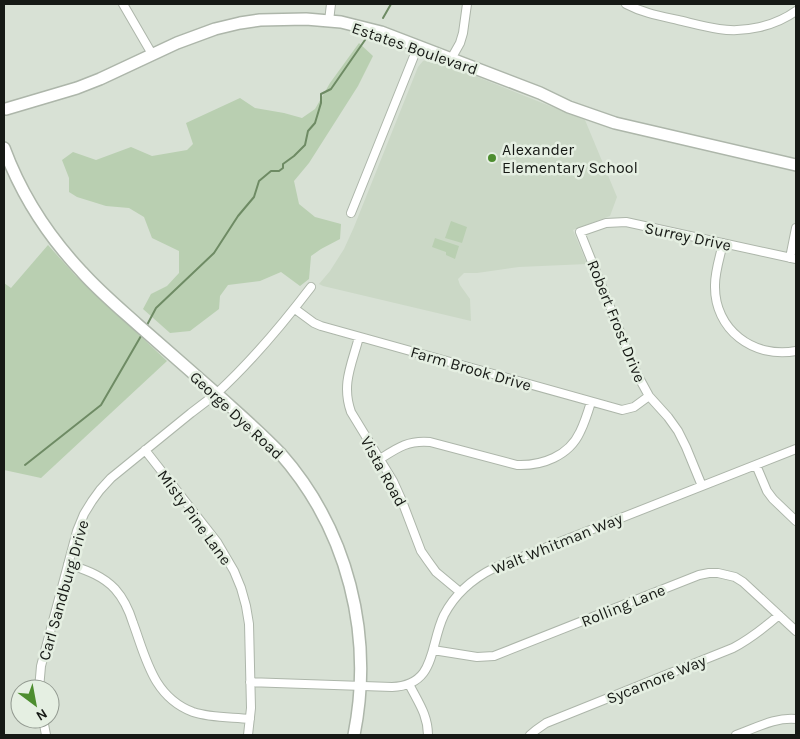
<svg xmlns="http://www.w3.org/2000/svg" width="800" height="739" font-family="Karla,sans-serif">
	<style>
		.built { fill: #cbd8c6 }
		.green { fill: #b9cfb1 }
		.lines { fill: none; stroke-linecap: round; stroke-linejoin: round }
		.stream { stroke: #6e8b64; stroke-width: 2 }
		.street-casing { stroke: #adb6aa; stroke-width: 10 }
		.secondary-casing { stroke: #adb6aa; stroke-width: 14 }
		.street { stroke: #fff; stroke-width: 8 }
		.secondary { stroke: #fff; stroke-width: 11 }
		.poi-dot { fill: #4d8d2f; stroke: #e5efe2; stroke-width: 2 }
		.labels { text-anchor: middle; stroke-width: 5; stroke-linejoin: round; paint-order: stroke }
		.street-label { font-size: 16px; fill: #161915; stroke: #e5efe2 }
		.poi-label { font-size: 16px; fill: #161915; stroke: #e5efe2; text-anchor: start }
	</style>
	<rect width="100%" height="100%" fill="#d8e1d5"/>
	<!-- built -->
	<path class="built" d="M 429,59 L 435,60 L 585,120 L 617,197 L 610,216 L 573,230 L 587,264 L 519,267 L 477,273 L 464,273 L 458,279 L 460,285 L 470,299 L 471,321 L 323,286 L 319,284 L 330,271 L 344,249 L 354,227 L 418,67 L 423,61 Z"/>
	<!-- green -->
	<path class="green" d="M 359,43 L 373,56 L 358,86 L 309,163 L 294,181 L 299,204 L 315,217 L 341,224 L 340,239 L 321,249 L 311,256 L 309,279 L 300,286 L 281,272 L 260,281 L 228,285 L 220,296 L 219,309 L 190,331 L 170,333 L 143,309 L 151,294 L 167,286 L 179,273 L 179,251 L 152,238 L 144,217 L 129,208 L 106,206 L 77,197 L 69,192 L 69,178 L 62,160 L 73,152 L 96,160 L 131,147 L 152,156 L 187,150 L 193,144 L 186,123 L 240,98 L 255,108 L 284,113 L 302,118 L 315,109 L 330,83 Z
		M 451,221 L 467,227 L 462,243 L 445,238 Z
		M 435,238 L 459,246 L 455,259 L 446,255 L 446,252 L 432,247 Z
		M 48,245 L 75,275 L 167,361 L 41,478 L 4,470 L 4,283 L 11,288 Z"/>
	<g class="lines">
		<!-- stream -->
		<path class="stream" d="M 383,18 L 391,4
			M 147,325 L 156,308 L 214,253 L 238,216 L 254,197 L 259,181 L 271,171 L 279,171 L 283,168 L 283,164 L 294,156 L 305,145 L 308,131 L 315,123 L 321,103 L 321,94 L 331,89 L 365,40
			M 25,465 L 101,405 L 141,336"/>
		<defs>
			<path id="street" d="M 123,4 L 152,54
				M 626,4 C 643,13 660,16 678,20 C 691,23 705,27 719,29 C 745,33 775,26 796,11
				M 329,21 L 331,4
				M 451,59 L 460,43 L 463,33 L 467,4
				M 351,213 L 418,46
				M 723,243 C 720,257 715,271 715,285 C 714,330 754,359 796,351
				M 790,258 L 796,228
				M 295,309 L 314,323 L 321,326 L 622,410 L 634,407 L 649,396
				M 359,337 C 352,364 341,384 351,412 L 393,481 L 402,501 L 421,551 L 428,561 L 436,572 L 460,592
				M 145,450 L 217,542 L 234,571 L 241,588 L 246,606 L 249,624 L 251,708 L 248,735
				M 380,459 C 397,448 408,440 430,442 L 517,465 C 542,466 569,456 580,432 C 585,422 588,412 591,402
				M 756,465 L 767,491 L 773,499 L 796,521
				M 702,486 L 686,447 L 678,431 L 668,417 L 649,396 L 637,374 L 580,232 L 606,223 L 626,222 L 796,259
				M 68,564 C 85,570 102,575 115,589 C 124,599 129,610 133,623 C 146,658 153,697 193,712 C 211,718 232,717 250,719
				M 433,650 L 477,657 L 494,656 L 699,575 L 709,573 L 718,573 L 735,577 L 743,582 L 796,631
				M 250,682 L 392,687 C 437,685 429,646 444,615 C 455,594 472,579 494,568 L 796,449
				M 409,684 C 418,702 428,715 428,735
				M 39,689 L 41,666 L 77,531 L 84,514 L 92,501 L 100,490 L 111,478 L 191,413 L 216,394 C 251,362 282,325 311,287
				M 43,719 L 46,735
				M 530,735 L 536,730 L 546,723 L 733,648 C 750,639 764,628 779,615
				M 736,735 C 756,728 775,717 796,719"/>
			<path id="secondary" d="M 6,109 L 77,88 L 100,79 L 177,43 L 215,29 L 240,23 L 260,20 L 306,19 L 341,22 L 381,32 L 540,93 L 569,107 L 615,123 L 796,165
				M 4,148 C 21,194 48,236 82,272 C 99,291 118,307 137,324 C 164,348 192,372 219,396 C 240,415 261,433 280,453 C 348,530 374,635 354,735"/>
		</defs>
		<!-- street casing -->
		<use href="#street" class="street-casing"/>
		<!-- secondary casing -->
		<use href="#secondary" class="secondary-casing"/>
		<!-- street -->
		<use href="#street" class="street"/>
		<!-- secondary -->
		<use href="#secondary" class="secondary"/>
	</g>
	<!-- markers -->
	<circle class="poi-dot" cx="492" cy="158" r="5"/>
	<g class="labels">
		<!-- street labels -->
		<g class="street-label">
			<text transform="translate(415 48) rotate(19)" y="6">Estates Boulevard</text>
			<text transform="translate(688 236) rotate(12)" y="6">Surrey Drive</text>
			<text transform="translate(617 321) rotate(68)" y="6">Robert Frost Drive</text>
			<text transform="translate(471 368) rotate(16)" y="6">Farm Brook Drive</text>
			<text transform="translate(237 415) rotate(43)" y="6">George Dye Road</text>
			<text transform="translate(384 471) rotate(61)" y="6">Vista Road</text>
			<text transform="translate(195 517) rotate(54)" y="6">Misty Pine Lane</text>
			<text transform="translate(557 543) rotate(-22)" y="6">Walt Whitman Way</text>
			<text transform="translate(63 590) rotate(-74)" y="6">Carl Sandburg Drive</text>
			<text transform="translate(623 605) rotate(-22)" y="6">Rolling Lane</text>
			<text transform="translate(656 679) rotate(-22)" y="6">Sycamore Way</text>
		</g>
		<!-- poi labels -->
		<g class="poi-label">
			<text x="502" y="155">Alexander<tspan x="502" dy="18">Elementary School</tspan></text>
		</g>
	</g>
	<!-- border -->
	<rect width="800" height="739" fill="none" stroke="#161915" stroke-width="10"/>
	<!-- north arrow -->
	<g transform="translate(35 704) rotate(148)"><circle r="24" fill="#e5efe2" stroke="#929990"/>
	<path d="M0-4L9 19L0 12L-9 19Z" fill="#4d8d2f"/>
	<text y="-8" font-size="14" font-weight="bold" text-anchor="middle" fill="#161915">N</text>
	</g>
</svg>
